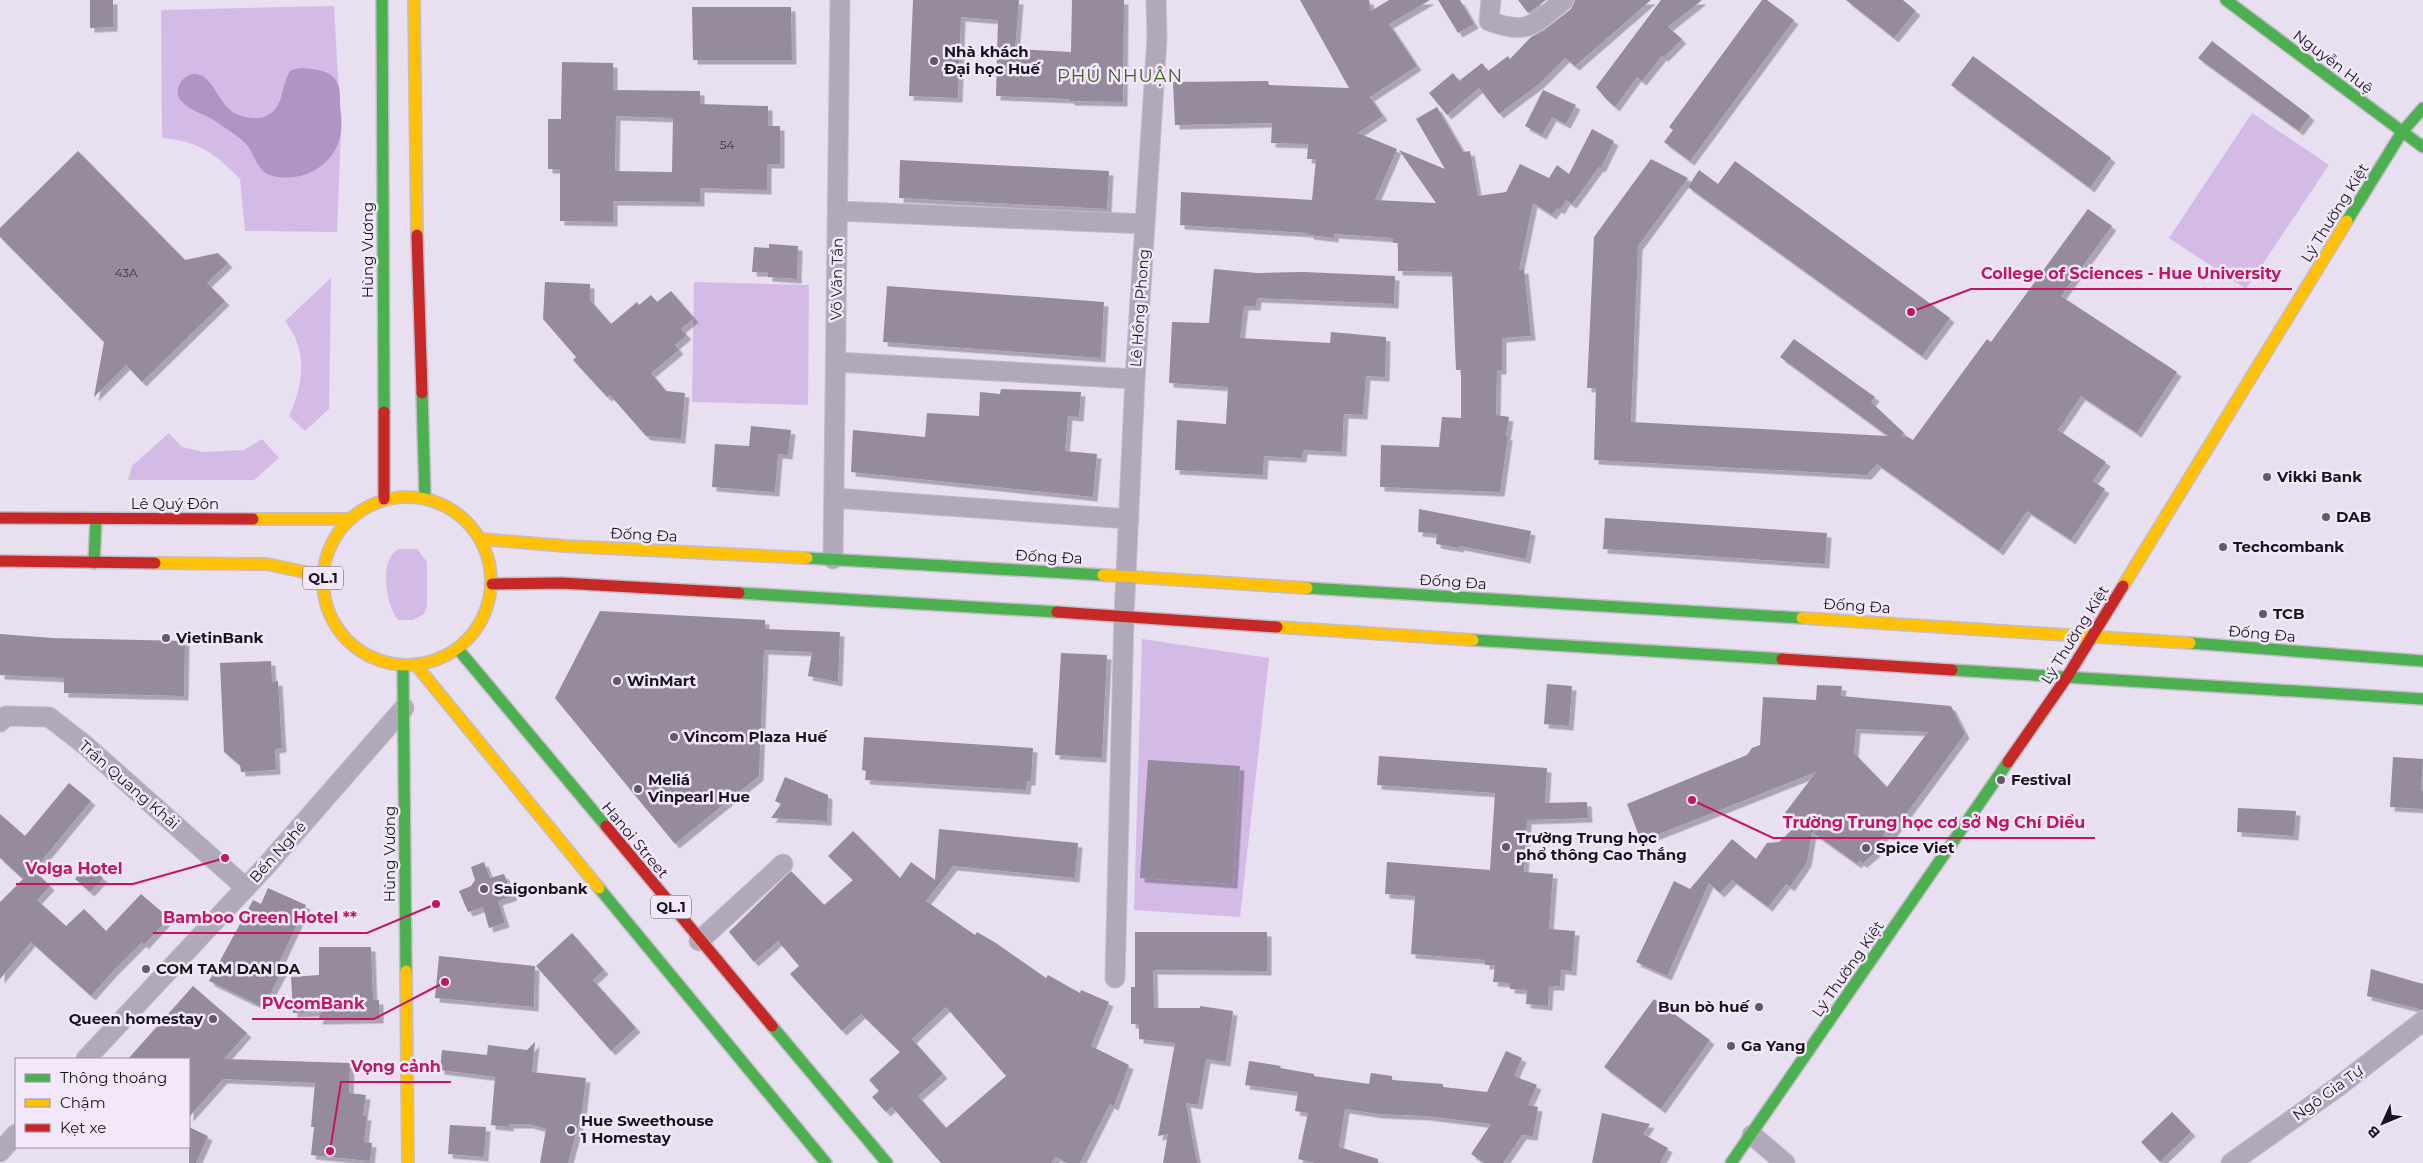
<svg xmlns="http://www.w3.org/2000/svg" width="2423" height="1163" font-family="Montserrat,sans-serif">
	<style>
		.green { fill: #d3bbe6 }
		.water { fill: #b094c6 }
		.building { fill: #968b9e; fill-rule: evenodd; filter: url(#shadow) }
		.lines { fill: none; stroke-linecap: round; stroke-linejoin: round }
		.street-casing { stroke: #c3bcc9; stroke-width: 21 }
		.fast-casing { stroke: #c3bcc9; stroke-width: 14 }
		.slow-casing { stroke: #c3bcc9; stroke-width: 14 }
		.jam-casing { stroke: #c3bcc9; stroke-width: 14 }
		.street { stroke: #b1a8b9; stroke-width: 19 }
		.fast { stroke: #4caf50; stroke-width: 11 }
		.slow { stroke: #ffc107; stroke-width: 11 }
		.jam { stroke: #c62828; stroke-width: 11 }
		.poi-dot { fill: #615a68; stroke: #f2e7fb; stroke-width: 2 }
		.labels { text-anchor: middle; stroke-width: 5; stroke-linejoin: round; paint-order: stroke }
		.number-label { font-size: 12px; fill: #38313e }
		.shield { fill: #f2e7fb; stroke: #5a5360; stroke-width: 1 }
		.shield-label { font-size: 14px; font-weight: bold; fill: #19131e }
		.poi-label { font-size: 15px; font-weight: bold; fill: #19131e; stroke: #f2e7fb; text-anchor: start }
		.street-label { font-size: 15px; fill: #19131e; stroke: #f2e7fb }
		.quarter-label { font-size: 18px; letter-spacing: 1px; fill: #43601c; stroke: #f2e7fb }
		.leader { fill: none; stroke: #c2185b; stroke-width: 2 }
		.callout-dot { fill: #c2185b; stroke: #f2e7fb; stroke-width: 2 }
		.callout-label { font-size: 16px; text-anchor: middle; font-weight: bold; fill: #c2185b; stroke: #f2e7fb; stroke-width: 5; stroke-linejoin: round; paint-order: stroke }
	</style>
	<defs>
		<filter id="shadow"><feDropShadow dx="4.5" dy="4.5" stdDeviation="0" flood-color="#0004"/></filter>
	</defs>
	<rect width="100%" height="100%" fill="#e8dff0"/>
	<!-- green -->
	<path class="green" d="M 334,6 L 341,131 L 337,232 L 245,231 L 240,179 C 216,154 199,141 162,138 L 161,10 Z
		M 2252,113 L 2329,165 L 2246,289 L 2169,238 Z
		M 331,278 L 329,409 L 305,431 L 289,416 C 304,383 308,351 285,321 Z
		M 694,282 L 809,285 L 808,405 L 692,402 Z
		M 169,433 L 182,447 L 203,452 L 244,450 L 262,439 L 279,458 L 254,480 L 128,480 L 132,466 Z
		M 399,549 L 417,549 L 427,562 L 427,606 L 424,614 L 413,620 L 398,620 C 386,605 378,559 399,549 Z
		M 1142,639 L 1269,658 L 1240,917 L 1134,910 Z"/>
	<!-- water -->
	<path class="water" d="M 301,68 C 311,69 325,69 333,77 C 341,84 340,96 340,105 C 341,114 342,123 341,132 C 337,165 301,185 270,175 C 256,170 255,153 245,143 C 236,134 225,128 215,121 C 205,114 190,111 182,102 C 170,91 185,69 200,75 C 217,81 219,113 246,117 C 251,118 259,119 264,117 C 286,109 279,86 291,70 Z"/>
	<!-- building -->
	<path class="building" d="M 90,0 L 113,0 L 113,27 L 90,28 Z
		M 913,0 L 1019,0 L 1015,49 L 1071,52 L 1072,0 L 1124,0 L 1123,102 L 1070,101 L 1070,99 L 996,96 L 998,20 L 961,17 L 958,98 L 909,96 Z
		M 1300,0 L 1369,0 L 1371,11 L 1389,0 L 1430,0 L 1389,24 L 1417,66 L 1370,97 L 1383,116 L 1358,133 L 1397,149 L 1375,200 L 1436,203 L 1399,150 L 1445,169 L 1416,119 L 1437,107 L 1463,152 L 1470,151 L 1478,196 L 1506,192 L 1520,164 L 1549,178 L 1557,165 L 1569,174 L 1592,129 L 1614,141 L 1601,168 L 1599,167 L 1572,204 L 1566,200 L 1560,210 L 1557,208 L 1552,215 L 1533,203 L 1519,270 L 1524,269 L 1531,336 L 1502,338 L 1502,370 L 1497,370 L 1496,415 L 1509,417 L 1506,436 L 1508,436 L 1500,492 L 1380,487 L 1381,445 L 1439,447 L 1442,417 L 1461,418 L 1461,370 L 1456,370 L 1452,272 L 1398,271 L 1398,243 L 1393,243 L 1393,238 L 1334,234 L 1334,238 L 1309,235 L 1309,233 L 1180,225 L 1181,192 L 1312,200 L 1316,159 L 1307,159 L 1308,144 L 1271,143 L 1272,123 L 1175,125 L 1173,82 L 1268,81 L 1269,85 L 1349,88 Z
		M 1438,0 L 1460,0 L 1474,24 L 1458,33 Z
		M 1518,0 L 1546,0 L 1528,13 Z
		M 1575,0 L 1651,0 L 1575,66 L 1565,58 L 1540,83 L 1499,114 L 1479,88 L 1447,115 L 1429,93 L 1453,73 L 1459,81 L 1482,63 L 1488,71 L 1508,56 L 1510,59 L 1531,37 L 1544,30 L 1571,9 Z
		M 1661,0 L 1702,0 L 1668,27 L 1682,39 L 1664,57 L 1662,56 L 1642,81 L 1637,77 L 1615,107 L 1606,99 L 1596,87 Z
		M 1762,0 L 1767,0 L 1794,20 L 1690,161 L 1664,142 L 1673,130 L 1669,127 Z
		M 1846,0 L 1903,0 L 1916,11 L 1894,38 Z
		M 692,7 L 791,7 L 792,60 L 693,60 Z
		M 2212,41 L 2310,116 L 2299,131 L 2198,58 Z
		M 1973,56 L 2111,158 L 2090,188 L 1951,85 Z
		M 562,62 L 613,63 L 613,90 L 700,91 L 700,104 L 768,106 L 768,126 L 780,126 L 780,164 L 767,164 L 767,190 L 700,188 L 700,202 L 613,201 L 613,222 L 560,221 L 560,169 L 548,169 L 548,119 L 561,119 ZM 616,116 L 673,118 L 672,172 L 615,171 Z
		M 1543,90 L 1576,105 L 1566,124 L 1552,117 L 1542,135 L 1525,126 Z
		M 78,151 L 185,260 L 218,253 L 228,263 L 207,283 L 225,301 L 142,382 L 126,365 L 94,397 L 104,342 L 0,237 L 0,228 Z
		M 1651,159 L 1688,178 L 1638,246 L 1631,422 L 1888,436 L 1780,357 L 1794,339 L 1875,397 L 1871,402 L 1904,433 L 1901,436 L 1908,437 L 1913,440 L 1987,339 L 1991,342 L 2088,209 L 2112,226 L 2061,296 L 2177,372 L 2137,433 L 2081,396 L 2058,430 L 2106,462 L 2093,481 L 2105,489 L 2071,540 L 2027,511 L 1999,551 L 1877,464 L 1867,475 L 1594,460 L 1596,388 L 1587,388 L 1594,237 Z
		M 900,160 L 1109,171 L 1107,209 L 899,198 Z
		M 1735,161 L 1950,318 L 1922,356 L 1688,187 L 1699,170 L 1718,184 Z
		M 769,244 L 798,246 L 797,279 L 768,277 L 768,272 L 752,272 L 754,247 L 769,248 Z
		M 1214,269 L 1257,273 L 1304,272 L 1395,276 L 1394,304 L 1257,298 L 1256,306 L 1244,306 L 1240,338 L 1330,343 L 1331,332 L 1386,337 L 1385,377 L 1366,376 L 1363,415 L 1344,414 L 1342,452 L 1303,450 L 1302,458 L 1264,456 L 1263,475 L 1175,470 L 1177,420 L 1226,424 L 1228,387 L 1169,383 L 1172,322 L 1209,323 Z
		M 545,282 L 590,284 L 590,300 L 611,324 L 637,302 L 639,305 L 651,295 L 657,302 L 671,291 L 694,318 L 681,329 L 687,335 L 675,345 L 679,350 L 651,373 L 666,391 L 685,393 L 681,439 L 646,436 L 610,395 L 607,397 L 573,360 L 576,357 L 543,319 Z
		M 887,286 L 1104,302 L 1101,358 L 883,342 Z
		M 1001,389 L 1081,392 L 1079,417 L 1068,416 L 1065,451 L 1097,454 L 1093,497 L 851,472 L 853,430 L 925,437 L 927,413 L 979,416 L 980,392 L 1000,394 Z
		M 751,426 L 791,430 L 788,455 L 778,454 L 775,492 L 712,487 L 715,444 L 749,446 Z
		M 1419,509 L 1531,531 L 1526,559 L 1460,546 L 1459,548 L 1436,544 L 1437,534 L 1418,532 Z
		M 1605,518 L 1827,533 L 1825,564 L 1603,549 Z
		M 600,611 L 765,620 L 765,629 L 840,632 L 838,682 L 808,676 L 812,652 L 764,650 L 759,776 L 675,844 L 555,698 Z
		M 0,634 L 52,638 L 185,641 L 184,696 L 64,693 L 64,678 L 0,675 Z
		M 1061,653 L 1107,655 L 1102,758 L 1055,755 Z
		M 271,661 L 272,682 L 278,681 L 282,748 L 275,749 L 276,770 L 241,772 L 240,765 L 224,752 L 220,663 Z
		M 1547,684 L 1572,686 L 1569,726 L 1544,724 Z
		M 1817,685 L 1842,686 L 1841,696 L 1951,706 L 1965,734 L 1890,836 L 1885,832 L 1875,853 L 1863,863 L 1859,861 L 1857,864 L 1812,832 L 1807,862 L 1790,887 L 1786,884 L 1768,907 L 1732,880 L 1720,893 L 1709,883 L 1667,976 L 1636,962 L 1674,881 L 1690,889 L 1732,839 L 1756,859 L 1767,843 L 1779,842 L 1799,823 L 1785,813 L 1816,772 L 1641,841 L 1627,804 L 1747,755 L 1752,748 L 1760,745 L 1763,697 L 1816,700 ZM 1856,729 L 1928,732 L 1887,787 L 1854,753 Z
		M 864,737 L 1033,748 L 1031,781 L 1027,781 L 1026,790 L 865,780 L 866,771 L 862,770 Z
		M 1379,756 L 1547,768 L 1545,803 L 1587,802 L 1588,818 L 1527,820 L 1524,872 L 1553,874 L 1549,929 L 1575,931 L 1572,971 L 1561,970 L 1560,986 L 1549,986 L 1548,1006 L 1526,1004 L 1527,990 L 1510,989 L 1510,983 L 1493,982 L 1495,965 L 1485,965 L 1485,960 L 1411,954 L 1415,896 L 1385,894 L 1387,862 L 1490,870 L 1495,793 L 1377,785 Z
		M 2393,757 L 2423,759 L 2421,790 L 2423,790 L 2423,809 L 2390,807 Z
		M 1148,760 L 1240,766 L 1233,884 L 1140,878 Z
		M 785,777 L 828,795 L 827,821 L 771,818 L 781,804 L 775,801 Z
		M 69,783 L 91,801 L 34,870 L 50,886 L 37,900 L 66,926 L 84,909 L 106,931 L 141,894 L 169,918 L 144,945 L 142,942 L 113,971 L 91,996 L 31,942 L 0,979 L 0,902 L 23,879 L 0,858 L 0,814 L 25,836 Z
		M 2238,808 L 2296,811 L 2294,836 L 2237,832 Z
		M 939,829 L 1078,843 L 1075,878 L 953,866 L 926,901 L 975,935 L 977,932 L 996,943 L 1046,978 L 1048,975 L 1080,993 L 1081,990 L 1109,1002 L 1091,1046 L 1129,1065 L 1114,1106 L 1110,1104 L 1080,1163 L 1067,1163 L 1056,1157 L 1051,1163 L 941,1163 L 892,1107 L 886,1112 L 872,1097 L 879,1091 L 869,1080 L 900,1052 L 861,1014 L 842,1031 L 790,974 L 799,966 L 778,941 L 754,962 L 729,932 L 791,871 L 824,905 L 853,880 L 828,856 L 853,831 L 900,878 L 911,862 L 935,880 ZM 946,1007 L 1006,1076 L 946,1128 L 918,1096 L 943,1074 L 912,1039 Z
		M 484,862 L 490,878 L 504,874 L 513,896 L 498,901 L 505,923 L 489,928 L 483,907 L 468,912 L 459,891 L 471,886 L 475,880 L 471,867 Z
		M 87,865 L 103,878 L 90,892 L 75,879 Z
		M 268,888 L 306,905 L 278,965 L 284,968 L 263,1007 L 209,981 L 253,900 L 261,904 Z
		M 1135,932 L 1267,932 L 1267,971 L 1153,970 L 1154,1008 L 1200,1008 L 1200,1006 L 1233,1011 L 1226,1062 L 1206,1059 L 1198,1105 L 1186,1103 L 1197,1163 L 1163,1163 L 1168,1134 L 1158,1136 L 1175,1043 L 1139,1039 L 1139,1024 L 1131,1024 L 1131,987 L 1135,987 Z
		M 572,933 L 604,970 L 593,980 L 636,1028 L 611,1051 L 536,966 Z
		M 319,947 L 371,947 L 373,1000 L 379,1000 L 379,1019 L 318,1020 L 321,1012 L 293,1013 L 291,977 L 319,975 Z
		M 439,956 L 535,966 L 534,1007 L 435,998 Z
		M 2371,969 L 2423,984 L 2423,1010 L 2367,996 Z
		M 193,986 L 247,1033 L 224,1059 L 350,1063 L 349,1093 L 366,1095 L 363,1116 L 367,1116 L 364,1142 L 372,1143 L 370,1161 L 311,1155 L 314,1127 L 311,1127 L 315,1083 L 223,1079 L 189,1117 L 189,1059 L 128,1059 Z
		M 1654,999 L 1710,1040 L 1661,1109 L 1604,1067 Z
		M 535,1042 L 532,1072 L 586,1078 L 582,1112 L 568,1163 L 540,1163 L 546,1129 L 529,1124 L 509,1124 L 509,1127 L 491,1125 L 495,1077 L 440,1070 L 442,1050 L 487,1055 L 488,1045 L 527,1050 Z
		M 1506,1051 L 1522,1058 L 1514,1076 L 1537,1085 L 1528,1105 L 1538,1107 L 1533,1136 L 1522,1135 L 1503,1163 L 1484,1163 L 1471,1154 L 1491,1124 L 1425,1116 L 1379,1114 L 1345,1109 L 1339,1147 L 1378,1159 L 1378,1163 L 1315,1163 L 1298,1159 L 1308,1113 L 1295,1111 L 1298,1092 L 1245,1085 L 1249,1061 L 1281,1066 L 1280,1068 L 1314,1074 L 1314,1076 L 1369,1084 L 1371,1073 L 1392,1076 L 1392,1080 L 1443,1084 L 1443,1087 L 1487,1092 Z
		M 2172,1112 L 2191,1132 L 2160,1162 L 2141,1142 Z
		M 1602,1113 L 1650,1124 L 1643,1134 L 1668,1148 L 1660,1163 L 1592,1163 Z
		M 450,1125 L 486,1127 L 484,1157 L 448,1154 Z
		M 189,1127 L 208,1136 L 196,1163 L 189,1163 Z"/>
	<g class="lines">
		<defs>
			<path id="street" d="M 1491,0 L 1489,21 C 1529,36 1534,24 1564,0
				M 838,211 L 1145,224
				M 836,362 L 1135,379
				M 834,498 L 1129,519
				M 833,559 L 840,0
				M 0,722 L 6,716 L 49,717 L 85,745 L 246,888
				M 699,941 L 783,864
				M 1115,978 L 1124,616 L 1135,379 L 1157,38 L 1156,0
				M 86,1059 L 266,866 L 404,708
				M 1752,1135 L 1785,1163
				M 0,1152 L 16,1134
				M 2231,1163 L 2339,1086 L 2423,1021"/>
			<path id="fast" d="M 382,0 L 384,412
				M 2226,0 L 2423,147
				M 2347,221 L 2402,132 L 2423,108
				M 422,393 L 425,498
				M 807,558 L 1103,575
				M 94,563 L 96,519
				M 1307,588 L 1802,618
				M 739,593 L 1057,612
				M 1473,640 L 1782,659
				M 2190,643 L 2423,661
				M 458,649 L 606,826
				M 403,665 L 406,971
				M 1952,670 L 2423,699
				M 599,888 L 826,1163
				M 772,1026 L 887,1163
				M 1731,1163 L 2008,762"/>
			<path id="slow" d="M 414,0 L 417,235
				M323 581a84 84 0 1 1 168 0a84 84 0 1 1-168 0Z
				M 253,519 L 349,519
				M 481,539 L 565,546 L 807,558
				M 155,563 L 267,564 L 323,576
				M 1103,575 L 1307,588
				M 2123,586 L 2347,221
				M 1802,618 L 2190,643
				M 1277,627 L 1473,640
				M 416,665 L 599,888
				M 406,971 L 408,1163"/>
			<path id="jam" d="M 417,235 L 422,393
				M 384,412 L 384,499
				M 0,518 L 253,519
				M 0,561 L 155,563
				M 492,584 L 561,583 L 739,593
				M 1057,612 L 1277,627
				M 1782,659 L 1952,670
				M 2008,762 L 2067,677 L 2123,586
				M 606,826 L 772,1026"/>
		</defs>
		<!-- street casing -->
		<use href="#street" class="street-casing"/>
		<!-- fast casing -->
		<use href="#fast" class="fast-casing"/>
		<!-- slow casing -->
		<use href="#slow" class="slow-casing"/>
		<!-- jam casing -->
		<use href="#jam" class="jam-casing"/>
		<!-- street -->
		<use href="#street" class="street"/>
		<!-- fast -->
		<use href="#fast" class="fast"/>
		<!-- slow -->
		<use href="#slow" class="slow"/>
		<!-- jam -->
		<use href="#jam" class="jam"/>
	</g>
	<!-- markers -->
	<g class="poi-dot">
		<circle cx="934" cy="61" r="5"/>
		<circle cx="2267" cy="477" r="5"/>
		<circle cx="2326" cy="517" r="5"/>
		<circle cx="2223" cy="547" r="5"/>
		<circle cx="2263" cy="614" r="5"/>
		<circle cx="166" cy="638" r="5"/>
		<circle cx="617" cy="681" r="5"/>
		<circle cx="674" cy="737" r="5"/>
		<circle cx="2001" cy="780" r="5"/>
		<circle cx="638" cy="789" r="5"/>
		<circle cx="1506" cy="847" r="5"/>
		<circle cx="1866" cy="848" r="5"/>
		<circle cx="484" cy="889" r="5"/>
		<circle cx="146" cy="969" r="5"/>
		<circle cx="1759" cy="1007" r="5"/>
		<circle cx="213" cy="1019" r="5"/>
		<circle cx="1731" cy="1046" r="5"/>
		<circle cx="571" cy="1130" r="5"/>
	</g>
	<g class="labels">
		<!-- number labels -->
		<g class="number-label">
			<text x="727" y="149">54</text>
			<text x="126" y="277">43A</text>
		</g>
		<!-- shield labels -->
		<g class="shield">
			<rect x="303" y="566.5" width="40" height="23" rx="4"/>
			<rect x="651" y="895.5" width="40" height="23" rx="4"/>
		</g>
		<g class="shield-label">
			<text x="323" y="583">QL.1</text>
			<text x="671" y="912">QL.1</text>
		</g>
		<!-- poi labels -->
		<g class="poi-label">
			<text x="944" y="57">Nhà khách<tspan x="944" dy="17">Đại học Huế</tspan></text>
			<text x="2277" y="482">Vikki Bank</text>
			<text x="2336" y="522">DAB</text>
			<text x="2233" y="552">Techcombank</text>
			<text x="2273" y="619">TCB</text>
			<text x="176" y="643">VietinBank</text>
			<text x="627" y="686">WinMart</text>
			<text x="684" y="742">Vincom Plaza Huế</text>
			<text x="648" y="785">Meliá<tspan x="648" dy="17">Vinpearl Hue</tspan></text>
			<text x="2011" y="785">Festival</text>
			<text x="1516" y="843">Trường Trung học<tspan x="1516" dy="17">phổ thông Cao Thắng</tspan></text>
			<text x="1876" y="853">Spice Viet</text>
			<text x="494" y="894">Saigonbank</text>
			<text x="156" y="974">COM TAM DAN DA</text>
			<text x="1749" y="1012" text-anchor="end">Bun bò huế</text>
			<text x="203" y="1024" text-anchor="end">Queen homestay</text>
			<text x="1741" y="1051">Ga Yang</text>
			<text x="581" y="1126">Hue Sweethouse<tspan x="581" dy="17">1 Homestay</tspan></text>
		</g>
		<!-- street labels -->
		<g class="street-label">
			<text transform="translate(2333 62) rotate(37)" y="5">Nguyễn Huệ</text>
			<text transform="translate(2335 213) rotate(-58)" y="5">Lý Thường Kiệt</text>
			<text transform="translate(368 250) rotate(-90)" y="5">Hùng Vương</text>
			<text transform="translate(837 279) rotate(-89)" y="5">Võ Văn Tần</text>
			<text transform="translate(1140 308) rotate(-86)" y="5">Lê Hồng Phong</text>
			<text x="175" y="509">Lê Quý Đôn</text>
			<text transform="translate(644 535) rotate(3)" y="5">Đống Đa</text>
			<text transform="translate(1049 557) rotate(3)" y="5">Đống Đa</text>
			<text transform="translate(1453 582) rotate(4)" y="5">Đống Đa</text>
			<text transform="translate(1857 606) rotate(4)" y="5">Đống Đa</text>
			<text transform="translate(2262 634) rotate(5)" y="5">Đống Đa</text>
			<text transform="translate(2075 635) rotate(-58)" y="5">Lý Thường Kiệt</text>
			<text transform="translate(129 785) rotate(41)" y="5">Trần Quang Khải</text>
			<text transform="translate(635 840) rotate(50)" y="5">Hanoi Street</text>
			<text transform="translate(278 852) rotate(-48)" y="5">Bến Nghé</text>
			<text transform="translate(390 854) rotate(-90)" y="5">Hùng Vương</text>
			<text transform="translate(1848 969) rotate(-55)" y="5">Lý Thường Kiệt</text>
			<text transform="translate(2328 1093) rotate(-36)" y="5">Ngô Gia Tự</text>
		</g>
		<!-- quarter labels -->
		<g class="quarter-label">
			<text x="1120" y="82">PHÚ NHUẬN</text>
		</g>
	</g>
	<!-- callouts -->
	<path class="leader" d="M1911 312L1971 289H2292M1692 800L1773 838H2095M225 858L133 884H16M436 904L367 933H153M445 982L374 1019H252M330 1151L341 1082H451"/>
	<g class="callout-dot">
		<circle cx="1911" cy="312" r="5"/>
		<circle cx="1692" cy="800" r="5"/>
		<circle cx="225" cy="858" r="5"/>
		<circle cx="436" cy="904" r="5"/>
		<circle cx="445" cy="982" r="5"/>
		<circle cx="330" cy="1151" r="5"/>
	</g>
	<g class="callout-label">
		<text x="2131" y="279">College of Sciences - Hue University</text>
		<text x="1934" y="828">Trường Trung học cơ sở Ng Chí Diểu</text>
		<text x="74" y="874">Volga Hotel</text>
		<text x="260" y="923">Bamboo Green Hotel **</text>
		<text x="313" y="1009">PVcomBank</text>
		<text x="396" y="1072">Vọng cảnh</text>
	</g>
	<!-- legend -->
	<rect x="15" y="1058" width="175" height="90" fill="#f2e7fb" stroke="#9b92a3"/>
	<rect x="25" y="1074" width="25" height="8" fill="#4caf50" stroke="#9b92a3"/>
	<text x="60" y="1083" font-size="15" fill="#19131e">Thông thoáng</text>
	<rect x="25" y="1099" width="25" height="8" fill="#ffc107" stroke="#9b92a3"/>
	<text x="60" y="1108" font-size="15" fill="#19131e">Chậm</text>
	<rect x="25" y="1124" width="25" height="8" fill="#c62828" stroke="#9b92a3"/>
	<text x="60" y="1133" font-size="15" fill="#19131e">Kẹt xe</text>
	<!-- north arrow -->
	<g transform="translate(2383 1123) rotate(226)" stroke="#f2e7fb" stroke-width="4" paint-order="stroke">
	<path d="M0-4L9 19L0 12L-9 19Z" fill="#19131e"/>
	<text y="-8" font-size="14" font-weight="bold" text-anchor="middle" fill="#19131e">B</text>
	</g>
</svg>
